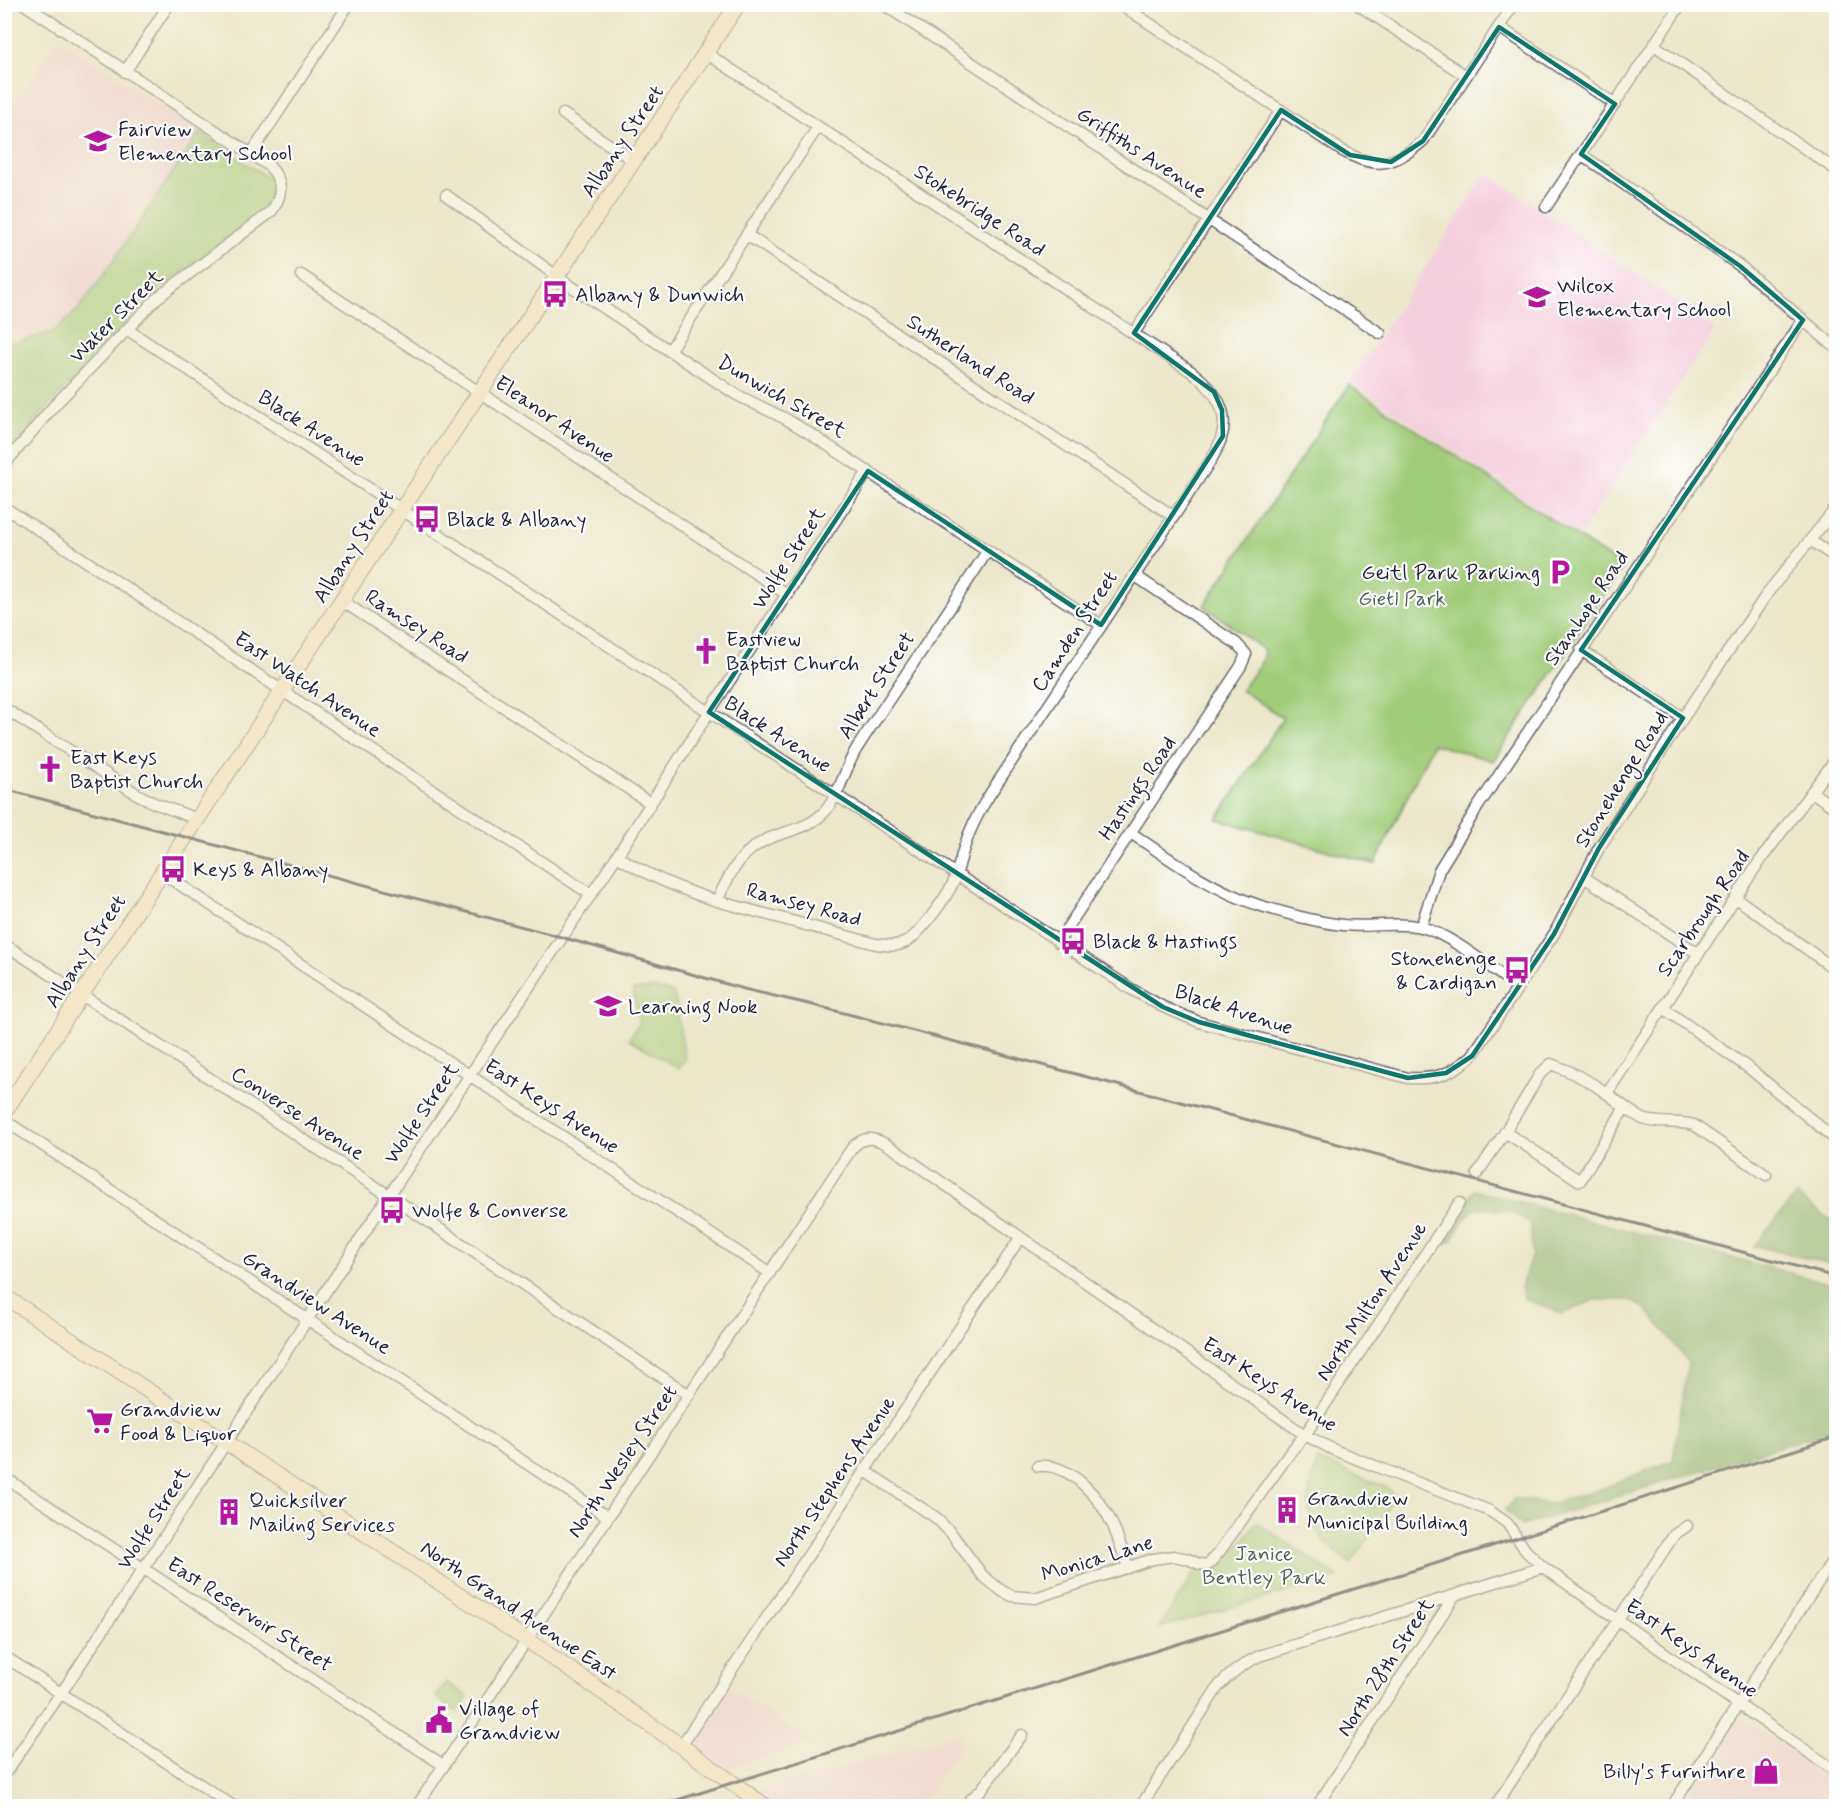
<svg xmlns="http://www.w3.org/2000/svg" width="1841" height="1811" font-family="Mynerve,sans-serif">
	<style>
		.built { fill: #f4cfdd }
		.green { fill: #a1cc79; stroke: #62775a; stroke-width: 1.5 }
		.forest { fill: #80b069; stroke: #516952; stroke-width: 1.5 }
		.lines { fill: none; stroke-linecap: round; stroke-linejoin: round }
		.street-casing { stroke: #69676d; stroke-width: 13 }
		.secondary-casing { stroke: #69676d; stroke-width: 17 }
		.street { stroke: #fff; stroke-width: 10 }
		.secondary { stroke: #fbe6c4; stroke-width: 15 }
		.rail { stroke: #22223b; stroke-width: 3 }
		.marked { fill: none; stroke: #0f766e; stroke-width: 4.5; stroke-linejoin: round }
		.labels { text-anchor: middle; stroke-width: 4.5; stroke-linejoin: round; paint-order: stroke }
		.poi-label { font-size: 21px; fill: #22223b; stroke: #fff; text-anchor: start }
		.street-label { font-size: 21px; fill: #22223b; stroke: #fff }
		.park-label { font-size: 21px; fill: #4e5e51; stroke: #fff }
	</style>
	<rect width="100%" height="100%" fill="#fff"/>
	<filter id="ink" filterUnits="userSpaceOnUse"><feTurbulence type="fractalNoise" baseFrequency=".0167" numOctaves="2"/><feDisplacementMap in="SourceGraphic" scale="12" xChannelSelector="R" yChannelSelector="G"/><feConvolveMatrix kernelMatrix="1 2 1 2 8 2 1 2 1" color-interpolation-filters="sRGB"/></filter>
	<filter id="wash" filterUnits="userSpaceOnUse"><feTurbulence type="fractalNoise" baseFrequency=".008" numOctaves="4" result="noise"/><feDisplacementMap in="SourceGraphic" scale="24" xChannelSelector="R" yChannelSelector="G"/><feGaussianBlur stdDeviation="1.35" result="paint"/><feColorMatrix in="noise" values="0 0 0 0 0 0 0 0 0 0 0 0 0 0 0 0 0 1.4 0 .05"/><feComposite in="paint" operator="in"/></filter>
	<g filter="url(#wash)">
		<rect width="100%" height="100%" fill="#ece7cb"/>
		<!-- built -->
		<path class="built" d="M 58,38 L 200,132 L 110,266 L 78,310 L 53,332 L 17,342 L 5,343 L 5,122 Z
			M 1487,173 L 1716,329 L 1579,535 L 1350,382 Z
			M 728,1687 L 813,1743 L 727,1768 L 694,1745 L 696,1737 Z
			M 1741,1716 L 1836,1782 L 1822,1806 L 1679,1806 Z
			M 964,1732 L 962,1745 L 921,1806 L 773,1806 L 753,1792 Z"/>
		<!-- green -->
		<path class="green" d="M 200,132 L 274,182 C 275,193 272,200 266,209 L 142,302 L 125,324 L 24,433 L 5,458 L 5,343 L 17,342 L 53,332 L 78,310 L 110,266 Z
			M 1349,385 L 1623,567 L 1493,761 L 1433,744 L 1375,864 L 1217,819 L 1283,718 L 1241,690 L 1262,661 L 1264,650 L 1204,606 Z
			M 655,988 L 674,993 L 685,1059 L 679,1069 L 629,1039 L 639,1023 L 633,990 Z
			M 1318,1460 L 1388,1488 L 1393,1496 L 1387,1510 L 1351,1564 C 1329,1548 1310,1531 1308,1501 C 1308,1487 1314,1473 1318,1460 Z
			M 1256,1522 L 1338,1577 L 1159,1628 L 1197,1569 L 1205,1570 C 1231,1556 1240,1547 1256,1522 Z
			M 446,1682 L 468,1697 L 457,1712 L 436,1697 Z"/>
		<!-- forest -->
		<path class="forest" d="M 1474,1190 L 1836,1285 L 1836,1429 L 1522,1526 L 1505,1510 L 1515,1498 L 1549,1504 L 1603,1488 L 1673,1460 L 1688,1363 L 1667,1334 L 1646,1309 L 1630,1300 L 1595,1300 L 1562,1314 L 1524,1299 L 1521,1287 L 1532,1254 L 1530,1222 L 1509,1211 L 1477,1207 L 1464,1219 L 1452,1241 L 1446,1244 L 1442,1238 Z
			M 1796,1195 L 1836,1224 L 1836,1265 L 1754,1246 Z"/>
	</g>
	<g filter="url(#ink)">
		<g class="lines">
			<defs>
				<path id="street" d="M 883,4 L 1380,333
					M 1120,4 L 1341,150 C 1376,170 1393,166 1423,141 L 1514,4
					M 1357,4 L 1466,76
					M 1499,27 L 1615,104
					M 1654,45 L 1836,170
					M 125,72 L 169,4
					M 563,114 L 634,161
					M 251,154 L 349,4
					M 1581,154 L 1740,266 L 1836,348
					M 446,195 L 566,283 L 679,357 L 737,395 L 786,419 L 812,435 L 1101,625
					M 1546,207 L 1681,4
					M 747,235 L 1173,516
					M 301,275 L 788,595
					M 128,330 L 1131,989 L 1163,1007 L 1199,1022 L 1408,1078 C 1436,1080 1451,1074 1472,1056 L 1554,934 L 1599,848 L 1683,718 L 1769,591 L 1836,508
					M 1134,333 L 1281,110
					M 669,351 L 818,127
					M 4,465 L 52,408 L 157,298 L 271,212 C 283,195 284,182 269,166 L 24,4
					M 4,507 L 590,894
					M 1810,540 L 1836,558
					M 342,601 L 650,803
					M 1581,650 L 1683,718
					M 4,708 L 137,794 L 154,803 L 197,819
					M 1812,792 L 1836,809
					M 1131,833 C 1171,860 1212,890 1258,905 C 1285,913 1315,922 1343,925 C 1369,928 1395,921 1421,927 C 1450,934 1493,970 1518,987
					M 617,856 C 648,876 682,890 717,901 L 876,944 C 886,945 895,947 904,943 C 918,937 946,898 953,883 C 958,873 960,859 964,848 C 970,828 979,811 990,794 L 1211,460 C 1234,423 1225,398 1192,372 L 706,53
					M 162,873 L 770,1273
					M 1584,877 L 1699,954
					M 1736,898 L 1836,970
					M 717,901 C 730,872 743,847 775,836 C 795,829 813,826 827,809 C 841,792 845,767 857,748 C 900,682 945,617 988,550
					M 1421,927 L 1439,870 L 1477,808 L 1803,320
					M 1058,942 L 1241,666 L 1246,654 L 1237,644 L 1134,575
					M 4,944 L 399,1202 L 689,1395
					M 1663,1008 L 1750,1069 L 1836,1140
					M 1607,1093 L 1757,865 L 1836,759
					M 4,1120 L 608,1517
					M 1505,1132 L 1580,1181 L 1625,1107
					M 1477,1174 L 1505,1132 L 1540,1074 L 1551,1064 C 1570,1071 1592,1082 1609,1095 C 1620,1103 1631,1113 1643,1119 C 1659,1125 1677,1120 1694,1125 L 1766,1175
					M 1038,1466 C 1072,1463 1102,1500 1114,1528 C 1119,1541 1124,1555 1128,1568
					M 864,1470 L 935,1517 L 951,1533 L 983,1576 L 1002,1591 L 1012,1596 L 1035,1598 L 1153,1559 L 1174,1556 L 1188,1559 L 1199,1564 L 1208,1565 L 1219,1552 L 1292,1450 L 1305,1435 L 1459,1203
					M 4,1477 L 443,1765
					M 4,1656 L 233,1806
					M 681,1746 L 1020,1238
					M 4,1775 L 68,1683 L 380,1209 L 617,856 L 713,706 L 868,471
					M 417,1806 L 852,1148 C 865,1134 876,1138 891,1147 L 1305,1435 L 1334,1450 L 1490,1511 L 1507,1523 L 1526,1551 L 1543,1567 L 1739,1705 L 1836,1771
					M 966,1806 L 970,1800 L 981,1790 L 1022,1735
					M 1141,1806 L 1218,1687 C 1230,1673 1243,1664 1259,1656 L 1455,1595
					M 1317,1806 L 1455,1595 L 1543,1567
					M 1495,1806 L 1674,1535 L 1687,1526
					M 1672,1806 L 1836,1555"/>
				<path id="secondary" d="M 4,1112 L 408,500 L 738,4
					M 4,1296 L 527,1640 L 681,1746 L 765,1806"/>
			</defs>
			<!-- street casing -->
			<use href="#street" class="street-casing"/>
			<!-- secondary casing -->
			<use href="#secondary" class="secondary-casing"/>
			<!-- street -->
			<use href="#street" class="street"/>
			<!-- secondary -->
			<use href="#secondary" class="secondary"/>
			<!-- rail -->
			<path class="rail" d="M 4,789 L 561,937 L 744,989 L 813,1005 L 960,1043 L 1836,1277
				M 658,1806 L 1476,1551 L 1836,1437"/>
		</g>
	</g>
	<!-- marked area -->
	<path d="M0 0H1841V1811H0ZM 1499,27 L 1615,104 L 1581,154 L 1740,266 L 1803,320 L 1581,650 L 1683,718 L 1599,848 L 1554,934 L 1472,1056 L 1446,1073 L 1408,1078 L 1199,1022 L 1163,1007 L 709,712 L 868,471 L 1101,625 L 1223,436 L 1222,410 L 1214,392 L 1134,333 L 1281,110 L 1350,155 L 1391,162 L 1423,141 Z" fill="#ece7cb" fill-opacity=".55" fill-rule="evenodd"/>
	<path class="marked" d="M 1499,27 L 1615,104 L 1581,154 L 1740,266 L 1803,320 L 1581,650 L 1683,718 L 1599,848 L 1554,934 L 1472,1056 L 1446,1073 L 1408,1078 L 1199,1022 L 1163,1007 L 709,712 L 868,471 L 1101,625 L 1223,436 L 1222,410 L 1214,392 L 1134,333 L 1281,110 L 1350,155 L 1391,162 L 1423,141 Z"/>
	<!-- icons -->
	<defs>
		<symbol id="school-bare" viewBox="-9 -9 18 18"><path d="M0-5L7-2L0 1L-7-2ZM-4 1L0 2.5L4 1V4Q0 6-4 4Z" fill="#b5179e" stroke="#fff" stroke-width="2.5" paint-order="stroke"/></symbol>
		<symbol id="bus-bare" viewBox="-9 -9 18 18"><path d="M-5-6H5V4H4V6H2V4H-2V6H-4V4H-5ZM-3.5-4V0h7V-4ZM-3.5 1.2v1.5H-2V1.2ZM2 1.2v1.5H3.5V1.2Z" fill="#b5179e" stroke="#fff" stroke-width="2.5" paint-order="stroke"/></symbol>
		<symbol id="parking-bare" viewBox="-9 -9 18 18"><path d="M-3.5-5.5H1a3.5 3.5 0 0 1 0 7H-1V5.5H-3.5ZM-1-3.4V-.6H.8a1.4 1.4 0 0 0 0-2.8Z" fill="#b5179e" stroke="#fff" stroke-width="2.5" paint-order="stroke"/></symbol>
		<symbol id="church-bare" viewBox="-9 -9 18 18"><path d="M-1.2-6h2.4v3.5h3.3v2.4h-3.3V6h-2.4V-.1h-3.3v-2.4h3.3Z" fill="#b5179e" stroke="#fff" stroke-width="2.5" paint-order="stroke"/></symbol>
		<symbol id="supermarket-bare" viewBox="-9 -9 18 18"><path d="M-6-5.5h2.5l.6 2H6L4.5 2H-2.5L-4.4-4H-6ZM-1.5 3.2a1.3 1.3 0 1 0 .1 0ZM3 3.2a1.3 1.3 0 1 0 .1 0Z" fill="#b5179e" stroke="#fff" stroke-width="2.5" paint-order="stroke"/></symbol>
		<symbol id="building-bare" viewBox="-9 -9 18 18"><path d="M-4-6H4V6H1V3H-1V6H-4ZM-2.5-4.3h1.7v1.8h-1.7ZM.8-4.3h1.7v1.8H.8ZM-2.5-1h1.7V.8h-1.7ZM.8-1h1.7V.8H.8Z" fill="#b5179e" stroke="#fff" stroke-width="2.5" paint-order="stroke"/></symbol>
		<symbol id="civic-bare" viewBox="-9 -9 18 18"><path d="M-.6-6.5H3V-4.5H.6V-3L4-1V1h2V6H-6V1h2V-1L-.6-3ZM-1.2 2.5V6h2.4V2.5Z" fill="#b5179e" stroke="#fff" stroke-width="2.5" paint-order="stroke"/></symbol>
		<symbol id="shop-bare" viewBox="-9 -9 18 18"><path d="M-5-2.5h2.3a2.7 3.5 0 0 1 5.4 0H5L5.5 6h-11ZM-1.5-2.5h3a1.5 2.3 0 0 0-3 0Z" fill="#b5179e" stroke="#fff" stroke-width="2.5" paint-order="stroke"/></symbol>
	</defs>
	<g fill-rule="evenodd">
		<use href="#school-bare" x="79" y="122" width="38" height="38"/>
		<use href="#bus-bare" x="536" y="275" width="38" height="38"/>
		<use href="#school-bare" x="1518" y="278" width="38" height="38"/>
		<use href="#bus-bare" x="408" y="500" width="38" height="38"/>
		<use href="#parking-bare" x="1541" y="553" width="38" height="38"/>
		<use href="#church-bare" x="687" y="632" width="38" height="38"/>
		<use href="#church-bare" x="31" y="750" width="38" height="38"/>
		<use href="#bus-bare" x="154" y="850" width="38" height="38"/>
		<use href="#bus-bare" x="1054" y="922" width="38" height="38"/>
		<use href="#bus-bare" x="1498" y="951" width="38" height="38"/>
		<use href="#school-bare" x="589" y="987" width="38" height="38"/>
		<use href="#bus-bare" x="373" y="1191" width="38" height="38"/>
		<use href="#supermarket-bare" x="81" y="1402" width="38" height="38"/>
		<use href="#building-bare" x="1268" y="1491" width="38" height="38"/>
		<use href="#building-bare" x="210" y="1493" width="38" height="38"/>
		<use href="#civic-bare" x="420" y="1701" width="38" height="38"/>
		<use href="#shop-bare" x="1747" y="1752" width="38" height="38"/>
	</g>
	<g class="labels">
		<!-- poi labels -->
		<g class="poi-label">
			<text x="118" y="136">Fairview<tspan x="118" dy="24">Elementary School</tspan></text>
			<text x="1557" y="292">Wilcox<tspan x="1557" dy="24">Elementary School</tspan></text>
			<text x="575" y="301">Albany &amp; Dunwich</text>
			<text x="447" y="526">Black &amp; Albany</text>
			<text x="1540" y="579" text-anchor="end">Geitl Park Parking</text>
			<text x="726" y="646">Eastview<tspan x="726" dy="24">Baptist Church</tspan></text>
			<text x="70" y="764">East Keys<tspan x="70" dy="24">Baptist Church</tspan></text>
			<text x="193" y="876">Keys &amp; Albany</text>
			<text x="1093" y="948">Black &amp; Hastings</text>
			<text x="1497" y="965" text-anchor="end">Stonehenge<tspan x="1497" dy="24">&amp; Cardigan</tspan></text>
			<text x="628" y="1013">Learning Nook</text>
			<text x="412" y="1217">Wolfe &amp; Converse</text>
			<text x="120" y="1416">Grandview<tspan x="120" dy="24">Food &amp; Liquor</tspan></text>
			<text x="1307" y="1505">Grandview<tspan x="1307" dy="24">Municipal Building</tspan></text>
			<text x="249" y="1507">Quicksilver<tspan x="249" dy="24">Mailing Services</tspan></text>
			<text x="459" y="1715">Village of<tspan x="459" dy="24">Grandview</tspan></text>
			<text x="1746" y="1778" text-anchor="end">Billy's Furniture</text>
		</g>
		<!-- street labels -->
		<g class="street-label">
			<text transform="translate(622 141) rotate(-56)" y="7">Albany Street</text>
			<text transform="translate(1142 152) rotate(33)" y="7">Griffiths Avenue</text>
			<text transform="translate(980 210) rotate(33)" y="7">Stokebridge Road</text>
			<text transform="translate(116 316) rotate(-45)" y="7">Water Street</text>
			<text transform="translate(971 359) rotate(33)" y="7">Sutherland Road</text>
			<text transform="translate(782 396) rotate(30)" y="7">Dunwich Street</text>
			<text transform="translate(555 419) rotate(34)" y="7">Eleanor Avenue</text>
			<text transform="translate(312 428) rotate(33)" y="7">Black Avenue</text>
			<text transform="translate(353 546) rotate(-57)" y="7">Albany Street</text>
			<text transform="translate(788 558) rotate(-57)" y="7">Wolfe Street</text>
			<text transform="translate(1586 608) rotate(-56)" y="7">Stanhope Road</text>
			<text transform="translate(417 626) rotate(33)" y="7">Ramsey Road</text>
			<text transform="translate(1074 631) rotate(-57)" y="7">Camden Street</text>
			<text transform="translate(308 684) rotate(34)" y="7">East Watch Avenue</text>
			<text transform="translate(876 685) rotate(-57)" y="7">Albert Street</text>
			<text transform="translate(778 734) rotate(33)" y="7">Black Avenue</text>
			<text transform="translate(1621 779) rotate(-58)" y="7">Stonehenge Road</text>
			<text transform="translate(1137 788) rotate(-56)" y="7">Hastings Road</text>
			<text transform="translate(804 904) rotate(15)" y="7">Ramsey Road</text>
			<text transform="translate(1703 913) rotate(-56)" y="7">Scarbrough Road</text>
			<text transform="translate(85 951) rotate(-57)" y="7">Albany Street</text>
			<text transform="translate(1234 1009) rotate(18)" y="7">Black Avenue</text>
			<text transform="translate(552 1106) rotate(33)" y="7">East Keys Avenue</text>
			<text transform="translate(298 1113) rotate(33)" y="7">Converse Avenue</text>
			<text transform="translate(421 1113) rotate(-56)" y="7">Wolfe Street</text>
			<text transform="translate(1371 1301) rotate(-57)" y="7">North Milton Avenue</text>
			<text transform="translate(317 1302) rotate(33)" y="7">Grandview Avenue</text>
			<text transform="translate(1270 1384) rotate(33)" y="7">East Keys Avenue</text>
			<text transform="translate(622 1461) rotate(-56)" y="7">North Wesley Street</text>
			<text transform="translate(834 1481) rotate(-56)" y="7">North Stephens Avenue</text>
			<text transform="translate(153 1518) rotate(-57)" y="7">Wolfe Street</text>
			<text transform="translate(1097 1558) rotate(-17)" y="7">Monica Lane</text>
			<text transform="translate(519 1610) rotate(34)" y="7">North Grand Avenue East</text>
			<text transform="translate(250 1614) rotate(33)" y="7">East Reservoir Street</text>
			<text transform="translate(1692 1648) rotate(35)" y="7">East Keys Avenue</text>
			<text transform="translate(1385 1667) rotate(-57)" y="7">North 28th Street</text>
		</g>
		<!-- park labels -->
		<g class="park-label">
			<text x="1402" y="605">Gietl Park</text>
			<text x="1264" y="1560">Janice<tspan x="1264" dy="24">Bentley Park</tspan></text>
		</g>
	</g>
	<!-- margin -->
	<rect width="1841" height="1811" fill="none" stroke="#fff" stroke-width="24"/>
</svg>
